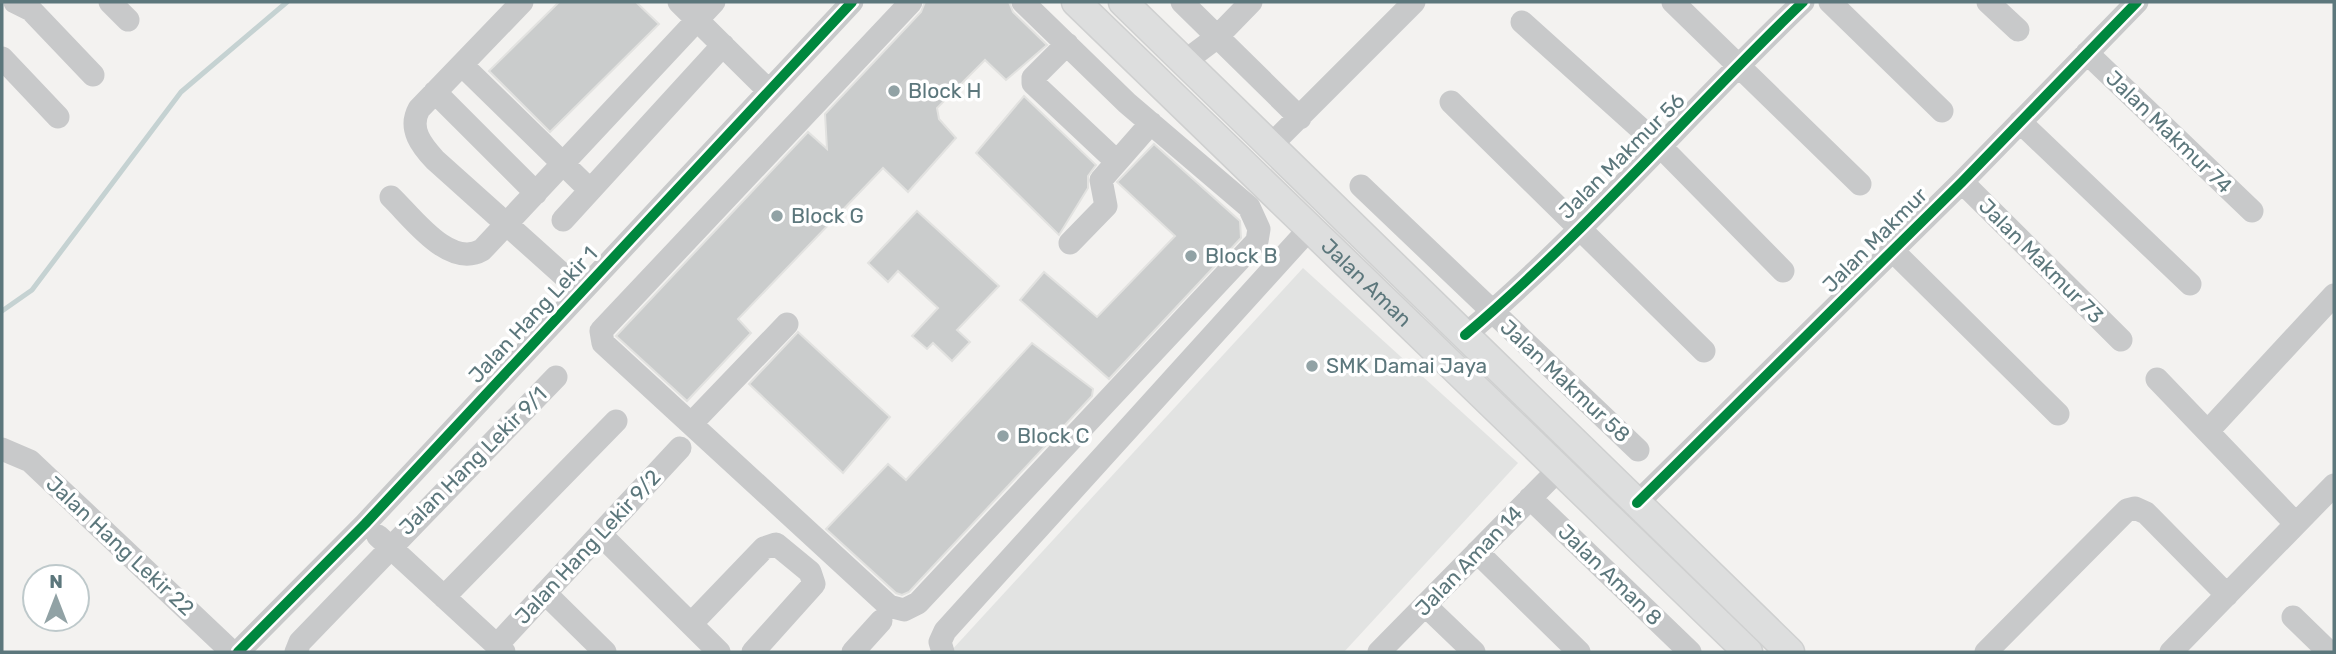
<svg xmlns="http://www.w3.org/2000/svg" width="2336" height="654" font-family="Rubik,sans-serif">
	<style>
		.built { fill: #e2e3e2 }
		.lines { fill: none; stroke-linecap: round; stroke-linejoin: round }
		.stream { stroke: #c5d2d2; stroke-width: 5 }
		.building { fill: #cacccc; stroke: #e2e2e0; stroke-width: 2 }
		.major-casing { stroke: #cfd0d0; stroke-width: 31 }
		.minor { stroke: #c8c9ca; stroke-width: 23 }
		.major { stroke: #dddede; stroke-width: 28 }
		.cycleway-casing { stroke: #fff; stroke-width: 15 }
		.cycleway { stroke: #00873e; stroke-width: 10 }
		.poi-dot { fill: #91a2a5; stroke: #fff; stroke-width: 2.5 }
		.labels { text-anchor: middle; stroke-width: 7; stroke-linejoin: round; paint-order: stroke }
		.poi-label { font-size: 21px; fill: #5c777c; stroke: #fff; text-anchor: start }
		.street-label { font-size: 21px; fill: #5c777c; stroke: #fff }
	</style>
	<rect width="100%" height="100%" fill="#f3f2f0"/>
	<!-- built -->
	<path class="built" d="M 1303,268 L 1518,463 L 1344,652 L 950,652 Z"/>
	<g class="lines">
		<!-- stream -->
		<path class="stream" d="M 2,311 L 32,290 L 181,92 L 287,2"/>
	</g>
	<!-- building -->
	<path class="building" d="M 559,2 L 636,2 L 659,24 L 550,132 L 489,71 Z
		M 925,2 L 1009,2 L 1013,12 L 1047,45 L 1006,80 L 985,60 L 937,108 L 939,119 L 956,138 L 908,192 L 883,168 L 738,319 L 751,333 L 687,401 L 616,336 L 808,132 L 827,149 L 825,114 L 921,12 Z
		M 1024,96 L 1096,165 L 1088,176 L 1088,188 L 1059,235 L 976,153 Z
		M 1154,144 L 1240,221 L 1241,238 L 1109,379 L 1020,300 L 1044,272 L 1097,317 L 1175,236 L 1117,182 Z
		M 917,211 L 999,286 L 957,330 L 970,342 L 952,361 L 933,343 L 927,349 L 912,336 L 938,308 L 898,271 L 888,282 L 868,263 Z
		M 798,332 L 890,417 L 843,473 L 749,384 Z
		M 1032,343 L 1093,389 L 1092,396 L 909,592 L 902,595 L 896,593 L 826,529 L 888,464 L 906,480 Z"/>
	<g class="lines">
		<defs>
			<g id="major">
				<path id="s1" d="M 1076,2 L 1748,652"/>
				<path d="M 1123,2 L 1790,652"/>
			</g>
		</defs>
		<!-- major casing -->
		<use href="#major" class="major-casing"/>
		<!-- minor -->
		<path class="minor" d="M 15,2 L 31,10 L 93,75
			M 110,2 L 128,20
			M 522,2 L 419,109 C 408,129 422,146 435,160 L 581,291
			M 679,2 L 769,91
			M 911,2 L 601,331 L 603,343 L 889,606 L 904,610 L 918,603 L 1257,241 L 1259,229 L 1249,207 L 1127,103 L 1023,2
			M 1182,2 L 1300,118
			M 1673,2 L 1860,184
			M 1830,2 L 1942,111
			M 1988,2 L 2018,30
			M 1522,22 L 1662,148 L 1783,271
			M 1067,44 L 1033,78 L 1033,83 L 1116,161
			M 2087,53 L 2252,211
			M 2,58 L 58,117
			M 1184,62 L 1216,38 L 1251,2
			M 462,65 L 590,190
			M 435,92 L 536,193
			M 1451,102 L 1704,351
			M 2020,122 L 2190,284
			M 1270,146 L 1414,2
			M 1962,182 L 2121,340
			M 1361,186 L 1638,450
			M 391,197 C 412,217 449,269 482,250 L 714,2
			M 563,220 L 723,45
			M 1070,243 L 1106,206 L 1101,180 L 1151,123
			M 1892,250 L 2058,414
			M 1465,335 C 1586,233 1689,111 1803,2
			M 2157,379 L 2296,524
			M 691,424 L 787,324
			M 2209,430 L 2334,295
			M 2,449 L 30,461 L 232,652
			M 1530,498 L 1690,652
			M 1637,503 L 1962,182 L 2137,2
			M 600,534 L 719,652
			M 378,536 L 504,652
			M 1477,552 L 1579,652
			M 545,593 L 605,652
			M 444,597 L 616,421
			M 1425,605 L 1474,652
			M 2293,617 L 2329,652
			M 691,624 L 764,548 L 776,544 L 810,572 L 814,584 L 753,652
			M 497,645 L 680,448
			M 238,652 L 365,524 L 852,2
			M 296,652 L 300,642 L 556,377
			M 853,652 L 881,621
			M 943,652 L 940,642 L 945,631 L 1310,228
			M 1379,652 L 1559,469
			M 1986,652 L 2127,510 L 2135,508 L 2146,513 L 2227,595
			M 2171,652 L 2334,485"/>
		<!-- major -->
		<use href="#major" class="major"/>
		<defs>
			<path id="cycleway" d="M 1465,335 C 1586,233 1689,111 1803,2
				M 1637,503 L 1962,182 L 2137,2
				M 238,652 L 365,524 L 852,2"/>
		</defs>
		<!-- cycleway casing -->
		<use href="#cycleway" class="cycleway-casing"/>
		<!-- cycleway -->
		<use href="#cycleway" class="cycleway"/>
	</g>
	<!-- markers -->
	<g class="poi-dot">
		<circle cx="894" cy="91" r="7"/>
		<circle cx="777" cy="216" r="7"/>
		<circle cx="1191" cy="256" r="7"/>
		<circle cx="1312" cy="366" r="7"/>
		<circle cx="1003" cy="436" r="7"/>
	</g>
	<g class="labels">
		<!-- poi labels -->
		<g class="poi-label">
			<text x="908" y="98">Block H</text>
			<text x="791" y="223">Block G</text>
			<text x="1205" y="263">Block B</text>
			<text x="1326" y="373">SMK Damai Jaya</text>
			<text x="1017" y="443">Block C</text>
		</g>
		<!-- street labels -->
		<g class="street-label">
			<text transform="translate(2169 132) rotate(44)" y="7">Jalan Makmur 74</text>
			<text transform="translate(1622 156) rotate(-45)" y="7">Jalan Makmur 56</text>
			<text transform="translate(1875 240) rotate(-45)" y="7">Jalan Makmur</text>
			<text transform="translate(2041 261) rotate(45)" y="7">Jalan Makmur 73</text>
			<text dy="7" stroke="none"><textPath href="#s1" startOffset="404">Jalan Aman</textPath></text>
			<text transform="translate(533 315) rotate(-47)" y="7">Jalan Hang Lekir 1</text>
			<text transform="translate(1565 381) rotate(43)" y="7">Jalan Makmur 58</text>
			<text transform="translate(473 461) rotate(-45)" y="7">Jalan Hang Lekir 9/1</text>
			<text transform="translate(120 546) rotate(43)" y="7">Jalan Hang Lekir 22</text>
			<text transform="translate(588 547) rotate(-47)" y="7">Jalan Hang Lekir 9/2</text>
			<text transform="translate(1469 561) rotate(-46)" y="7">Jalan Aman 14</text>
			<text transform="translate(1610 575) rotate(44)" y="7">Jalan Aman 8</text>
		</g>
	</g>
	<!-- border -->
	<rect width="2336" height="654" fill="none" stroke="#5c777c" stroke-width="7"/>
	<!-- north arrow -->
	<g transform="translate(56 598)"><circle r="33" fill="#ffffff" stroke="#bec9cb" stroke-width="2"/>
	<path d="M0-5L12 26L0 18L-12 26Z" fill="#91a2a5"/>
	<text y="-10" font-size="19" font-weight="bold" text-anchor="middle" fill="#5c777c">N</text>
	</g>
</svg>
